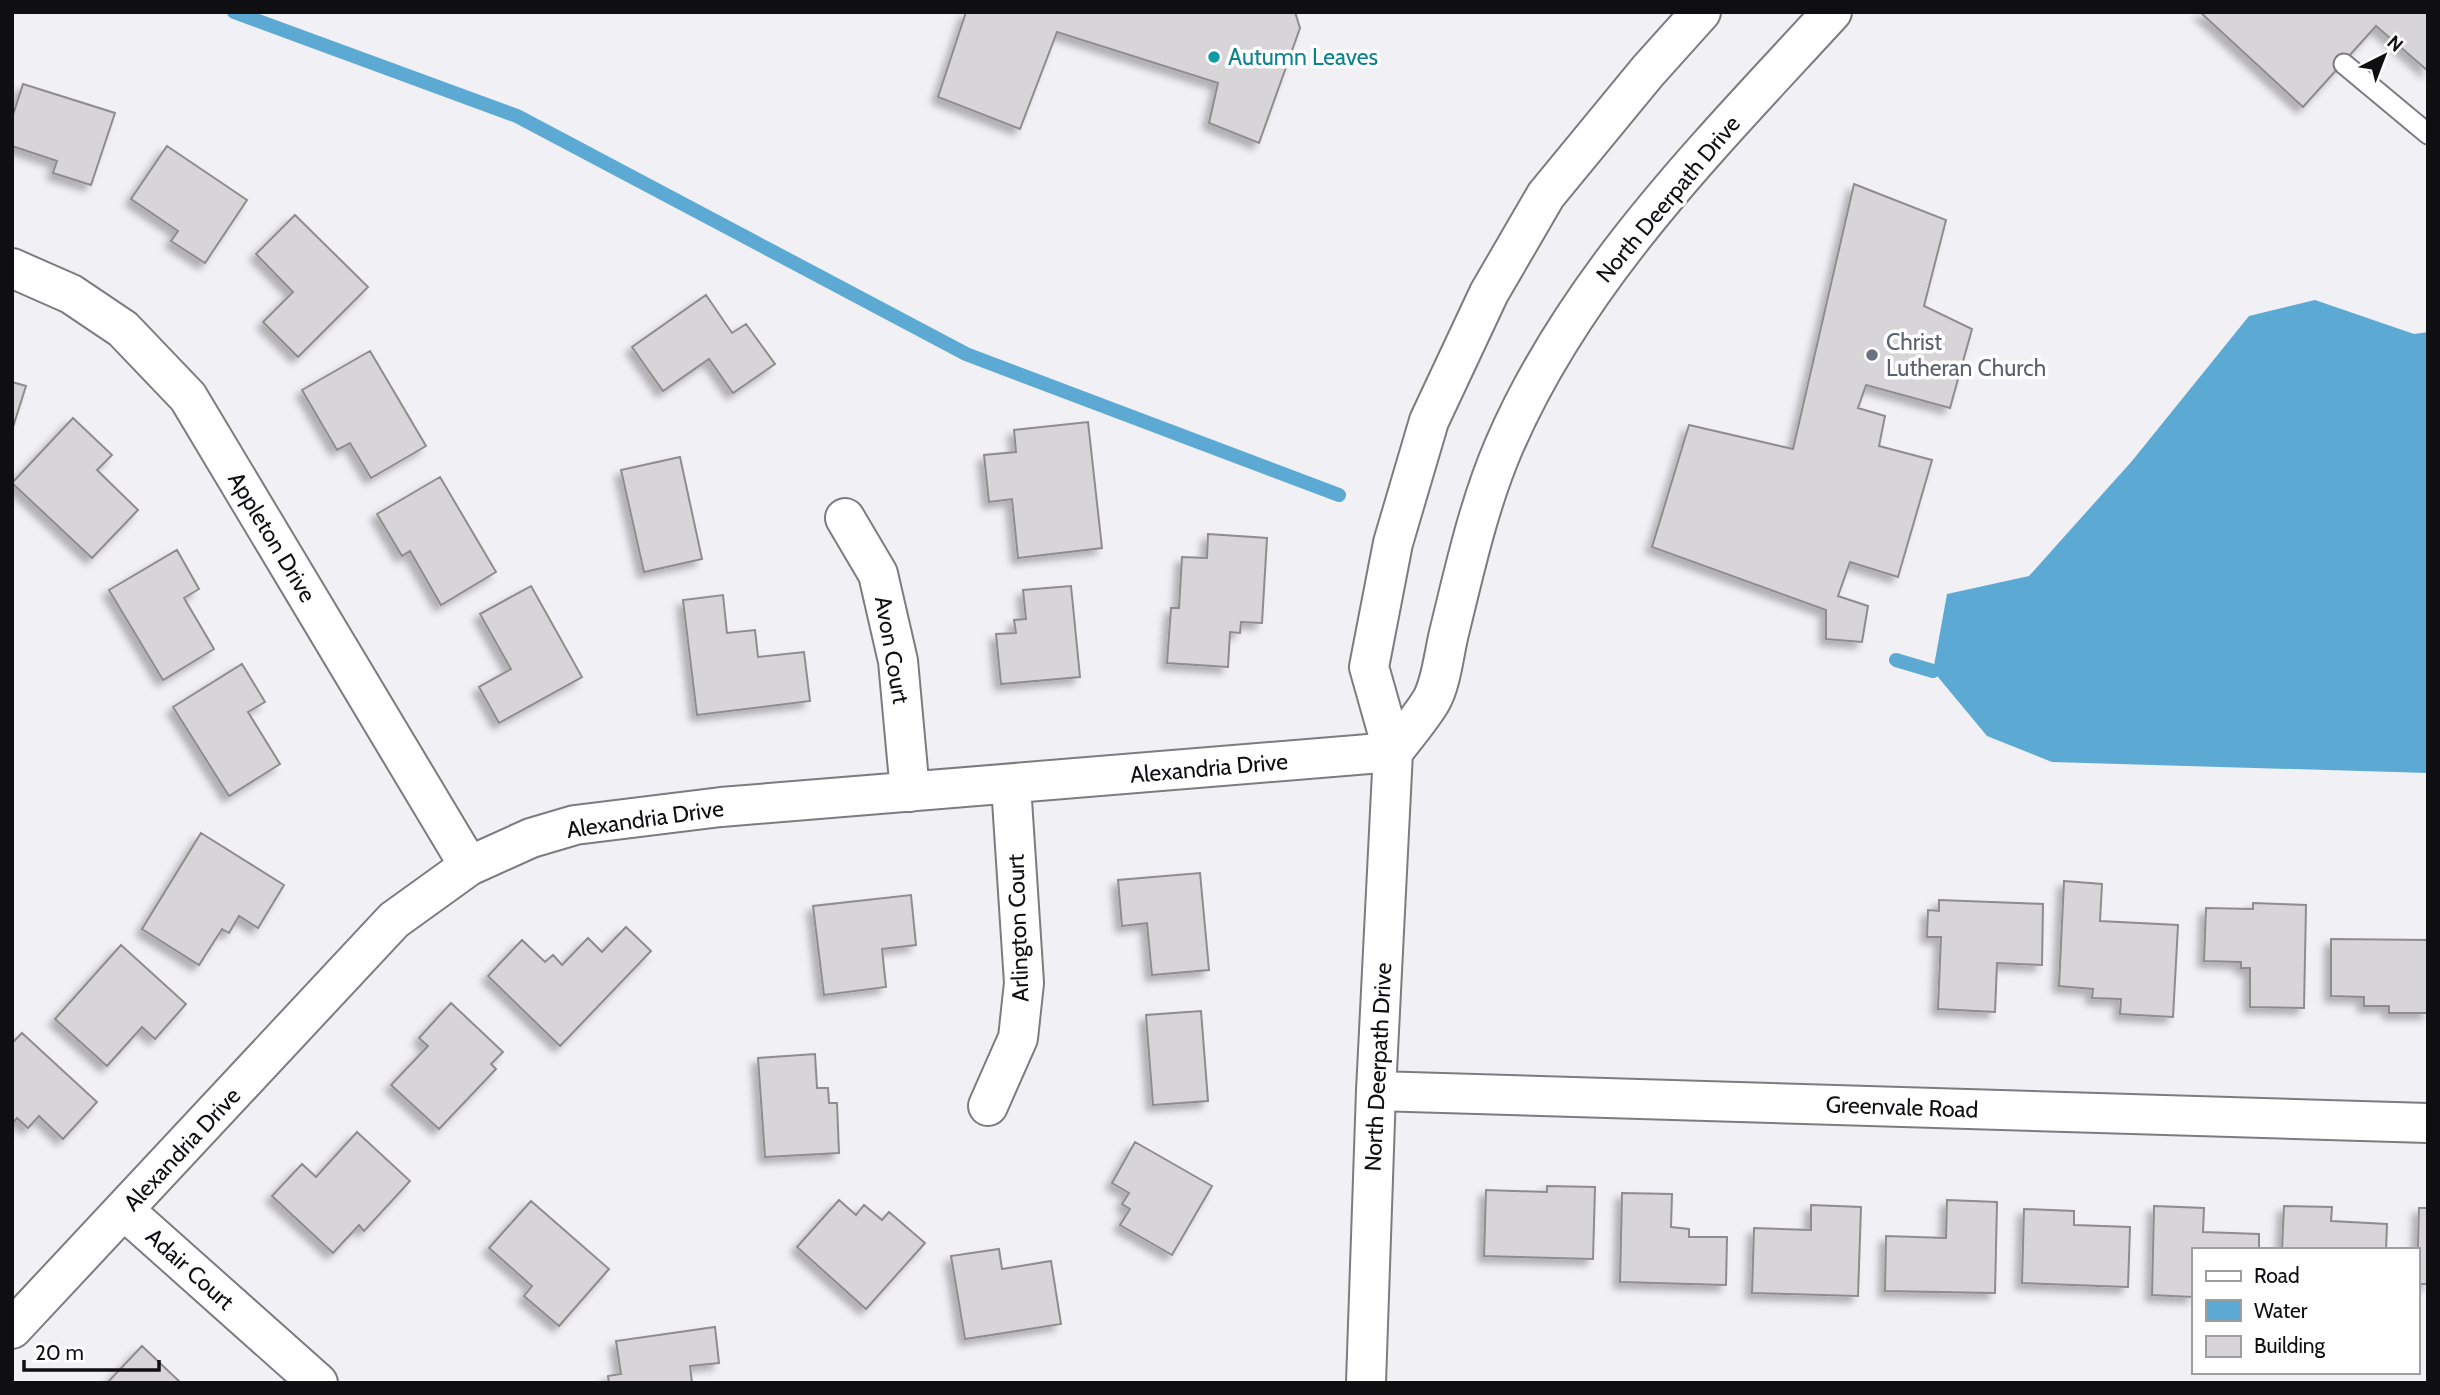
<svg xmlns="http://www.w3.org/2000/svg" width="2440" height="1395" font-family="Cabin,sans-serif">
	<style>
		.water { fill: #5caad3 }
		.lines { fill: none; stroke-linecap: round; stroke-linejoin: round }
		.stream { stroke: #5caad3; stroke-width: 14 }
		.building { fill: #d8d5d8; stroke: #8f8c8f; stroke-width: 2; filter: url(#shadow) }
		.lane-casing { stroke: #7c7c80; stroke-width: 23 }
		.street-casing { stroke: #7c7c80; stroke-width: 42 }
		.secondary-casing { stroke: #7c7c80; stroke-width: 42 }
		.lane { stroke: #fff; stroke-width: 19 }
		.street { stroke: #fff; stroke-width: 38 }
		.secondary { stroke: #fff; stroke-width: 38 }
		.culture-dot { fill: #0f9aa8; stroke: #fefeff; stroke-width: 2.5 }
		.worship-dot { fill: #6b7280; stroke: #fefeff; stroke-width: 2.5 }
		.labels { text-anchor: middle; stroke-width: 7; stroke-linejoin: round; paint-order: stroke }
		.culture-label { font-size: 23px; fill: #0d838f; stroke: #fefeff; text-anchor: start }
		.street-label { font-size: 23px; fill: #0f0f11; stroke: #fefeff }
		.worship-label { font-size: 23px; fill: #5b616d; stroke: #fefeff; text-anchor: start }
	</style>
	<defs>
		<filter id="shadow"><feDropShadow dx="-6" dy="6" stdDeviation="3.5" flood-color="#0004"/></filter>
	</defs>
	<rect width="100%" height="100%" fill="#f0f0f5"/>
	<!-- water -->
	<path class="water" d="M 2315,300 L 2414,334 L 2428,332 L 2428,773 L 2052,762 L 1987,736 L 1933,671 L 1947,594 L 2029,576 L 2132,461 L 2249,316 Z"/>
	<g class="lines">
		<!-- stream -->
		<path class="stream" d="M 234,12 L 517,116 L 966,354 L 1339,495
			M 1896,660 L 1933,671"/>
	</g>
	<!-- building -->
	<path class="building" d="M 966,12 L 1295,12 L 1300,28 L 1259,143 L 1209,123 L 1218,83 L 1057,32 L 1020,129 L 938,97 Z
		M 2200,12 L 2428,12 L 2428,71 L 2376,26 L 2303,107 Z
		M 23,84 L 115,113 L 91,185 L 53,173 L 57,161 L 12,146 L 12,118 Z
		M 167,146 L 247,200 L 205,263 L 171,241 L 178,231 L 131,199 Z
		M 1854,184 L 1946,220 L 1924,306 L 1972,329 L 1950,408 L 1866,385 L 1858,408 L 1885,416 L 1879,446 L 1932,460 L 1898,577 L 1850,562 L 1838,596 L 1868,606 L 1862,642 L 1826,639 L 1826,610 L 1652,547 L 1689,425 L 1793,449 Z
		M 295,215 L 368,287 L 298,357 L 263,322 L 293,292 L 256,254 Z
		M 706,295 L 732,333 L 746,324 L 775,364 L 733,393 L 709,359 L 663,391 L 632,347 Z
		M 370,351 L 426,446 L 371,478 L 350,443 L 337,450 L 302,390 Z
		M 12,382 L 26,386 L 12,430 Z
		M 73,418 L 112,455 L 97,470 L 138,510 L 92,558 L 12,483 Z
		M 1088,422 L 1102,548 L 1018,558 L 1012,499 L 989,502 L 984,455 L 1016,452 L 1014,430 Z
		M 680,457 L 702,559 L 644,572 L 621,470 Z
		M 440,477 L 496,572 L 441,605 L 410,551 L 402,556 L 377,514 Z
		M 1208,534 L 1267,538 L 1262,623 L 1241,622 L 1240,633 L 1230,632 L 1228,667 L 1167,663 L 1171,608 L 1179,608 L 1182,557 L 1207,558 Z
		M 177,550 L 199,589 L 184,598 L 214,649 L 163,680 L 109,590 Z
		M 531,586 L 582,677 L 499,723 L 479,687 L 511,669 L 480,614 Z
		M 1071,586 L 1080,677 L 1001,684 L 996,634 L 1016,633 L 1014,620 L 1026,619 L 1023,590 Z
		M 723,595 L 727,633 L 755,630 L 758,657 L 804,652 L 810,701 L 697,715 L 683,600 Z
		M 242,664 L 265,702 L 248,712 L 280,764 L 229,796 L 173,707 Z
		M 201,833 L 284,885 L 258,928 L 239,916 L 229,933 L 222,929 L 199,965 L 142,929 Z
		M 1200,873 L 1209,970 L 1152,975 L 1147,923 L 1122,926 L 1118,880 Z
		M 2064,881 L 2102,884 L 2100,921 L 2178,925 L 2173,1017 L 2120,1014 L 2121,999 L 2092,998 L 2093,989 L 2059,986 Z
		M 911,895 L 916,945 L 882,949 L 886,987 L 824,995 L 813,906 Z
		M 1939,900 L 2043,904 L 2042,965 L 1997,963 L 1995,1012 L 1938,1009 L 1941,937 L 1927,937 L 1928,910 L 1939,911 Z
		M 2253,903 L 2306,905 L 2304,1008 L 2250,1007 L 2250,968 L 2241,968 L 2241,962 L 2204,961 L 2206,908 L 2253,909 Z
		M 626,927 L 651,951 L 560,1046 L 488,976 L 522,940 L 545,962 L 553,955 L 562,965 L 588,938 L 602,952 Z
		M 2331,939 L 2428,940 L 2428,1013 L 2389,1013 L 2389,1006 L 2364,1006 L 2364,997 L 2331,996 Z
		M 121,945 L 186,1004 L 155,1039 L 142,1027 L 107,1066 L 55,1019 Z
		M 451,1003 L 503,1052 L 491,1064 L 496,1069 L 439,1129 L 391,1085 L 428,1046 L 419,1038 Z
		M 1201,1011 L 1208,1101 L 1153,1105 L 1146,1015 Z
		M 22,1033 L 97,1102 L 63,1139 L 39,1116 L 28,1128 L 17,1118 L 12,1124 L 12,1043 Z
		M 815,1054 L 817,1088 L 828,1088 L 829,1103 L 837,1103 L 839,1153 L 765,1157 L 758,1058 Z
		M 357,1132 L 410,1181 L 364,1231 L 359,1225 L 333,1253 L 272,1196 L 302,1164 L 316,1177 Z
		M 1135,1142 L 1212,1186 L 1172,1255 L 1120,1225 L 1130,1209 L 1122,1204 L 1129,1193 L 1112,1183 Z
		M 1547,1186 L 1595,1187 L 1593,1259 L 1484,1256 L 1486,1190 L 1547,1192 Z
		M 1622,1193 L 1672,1194 L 1671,1227 L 1689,1229 L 1689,1237 L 1727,1237 L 1726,1285 L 1620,1282 Z
		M 839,1200 L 856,1215 L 864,1205 L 882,1220 L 889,1212 L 925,1243 L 866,1309 L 797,1247 Z
		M 1947,1200 L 1997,1202 L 1995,1293 L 1885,1291 L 1886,1236 L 1946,1238 Z
		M 531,1201 L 609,1269 L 559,1326 L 524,1296 L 532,1286 L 489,1248 Z
		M 1811,1205 L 1861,1207 L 1858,1296 L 1752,1293 L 1754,1228 L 1811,1230 Z
		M 2154,1206 L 2204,1208 L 2203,1232 L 2259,1234 L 2259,1250 L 2193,1250 L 2193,1297 L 2152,1295 Z
		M 2284,1206 L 2332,1207 L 2331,1221 L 2387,1224 L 2386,1250 L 2282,1250 Z
		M 2419,1208 L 2428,1208 L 2428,1284 L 2417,1284 Z
		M 2024,1209 L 2074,1211 L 2074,1225 L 2130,1227 L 2128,1287 L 2022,1283 Z
		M 999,1249 L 1002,1269 L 1051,1261 L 1061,1324 L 965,1339 L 951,1256 Z
		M 715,1327 L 719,1363 L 690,1366 L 692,1383 L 609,1383 L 608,1376 L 621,1374 L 616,1341 Z
		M 142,1346 L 181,1383 L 107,1383 Z"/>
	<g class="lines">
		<defs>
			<path id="lane" d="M 2344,64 L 2428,134"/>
			<path id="street" d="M 12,268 L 71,294 L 123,329 L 188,397 L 469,866
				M 845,518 L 878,574 L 898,661 L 910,792
				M 1376,1091 L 2428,1123
				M 988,1106 L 1018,1038 L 1024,983 L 1011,785
				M 125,1211 L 318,1383
				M 12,1329 L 394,920 L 469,866 L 531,838 L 575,825 L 721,807 L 1393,752"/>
			<path id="secondary" d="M 1393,752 C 1406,735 1420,719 1431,701 C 1442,682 1444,651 1450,629 C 1465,568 1479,504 1504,446 C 1577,277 1710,145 1832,12
				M 1366,1383 L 1376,1091 L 1393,752 L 1369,667 L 1393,543 L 1429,421 L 1489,293 L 1546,195 L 1648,71 L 1701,12"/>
		</defs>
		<!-- lane casing -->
		<use href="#lane" class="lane-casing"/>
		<!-- street casing -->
		<use href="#street" class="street-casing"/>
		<!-- secondary casing -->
		<use href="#secondary" class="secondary-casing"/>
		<!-- lane -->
		<use href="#lane" class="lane"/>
		<!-- street -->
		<use href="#street" class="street"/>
		<!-- secondary -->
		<use href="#secondary" class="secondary"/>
	</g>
	<!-- markers -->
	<circle class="culture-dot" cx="1214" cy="57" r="7"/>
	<circle class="worship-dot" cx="1872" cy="355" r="7"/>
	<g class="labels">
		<!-- culture labels -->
		<g class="culture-label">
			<text x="1228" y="65">Autumn Leaves</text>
		</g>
		<!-- street labels -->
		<g class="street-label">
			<text transform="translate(1668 199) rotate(-50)" y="8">North Deerpath Drive</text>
			<text transform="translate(272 537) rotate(59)" y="8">Appleton Drive</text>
			<text transform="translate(892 650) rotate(80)" y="8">Avon Court</text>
			<text transform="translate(1209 768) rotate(-5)" y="8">Alexandria Drive</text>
			<text transform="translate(645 819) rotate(-8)" y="8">Alexandria Drive</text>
			<text transform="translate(1018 928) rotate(-92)" y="8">Arlington Court</text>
			<text transform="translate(1378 1067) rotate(-87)" y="8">North Deerpath Drive</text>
			<text transform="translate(1902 1107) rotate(2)" y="8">Greenvale Road</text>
			<text transform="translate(182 1149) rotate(-47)" y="8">Alexandria Drive</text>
			<text transform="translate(190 1269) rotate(42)" y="8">Adair Court</text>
		</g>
		<!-- worship labels -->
		<g class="worship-label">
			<text x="1886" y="350">Christ<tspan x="1886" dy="26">Lutheran Church</tspan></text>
		</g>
	</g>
	<!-- border -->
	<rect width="2440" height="1395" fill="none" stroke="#0f0f11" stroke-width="28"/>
	<!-- legend -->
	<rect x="2192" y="1248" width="228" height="126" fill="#fefeff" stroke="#9e9ea0" stroke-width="2"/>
	<rect x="2206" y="1271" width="35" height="10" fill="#ffffff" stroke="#9e9ea0" stroke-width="2"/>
	<text x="2254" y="1283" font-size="21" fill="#0f0f11">Road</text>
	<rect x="2206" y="1300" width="35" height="21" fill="#5caad3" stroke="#9e9ea0" stroke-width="2"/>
	<text x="2254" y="1318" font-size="21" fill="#0f0f11">Water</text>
	<rect x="2206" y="1336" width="35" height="21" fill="#d8d5d8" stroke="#9e9ea0" stroke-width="2"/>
	<text x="2254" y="1353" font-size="21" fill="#0f0f11">Building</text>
	<!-- north arrow -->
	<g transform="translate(2384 56) rotate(42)" stroke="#fefeff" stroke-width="5" paint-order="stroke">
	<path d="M0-5L12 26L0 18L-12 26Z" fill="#0f0f11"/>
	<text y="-10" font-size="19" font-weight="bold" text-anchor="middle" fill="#0f0f11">N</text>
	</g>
	<!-- scale -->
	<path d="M24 1360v10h135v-10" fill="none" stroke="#0f0f11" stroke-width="3.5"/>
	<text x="35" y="1360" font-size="21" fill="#0f0f11" stroke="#fefeff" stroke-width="5" paint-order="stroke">20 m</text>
</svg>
